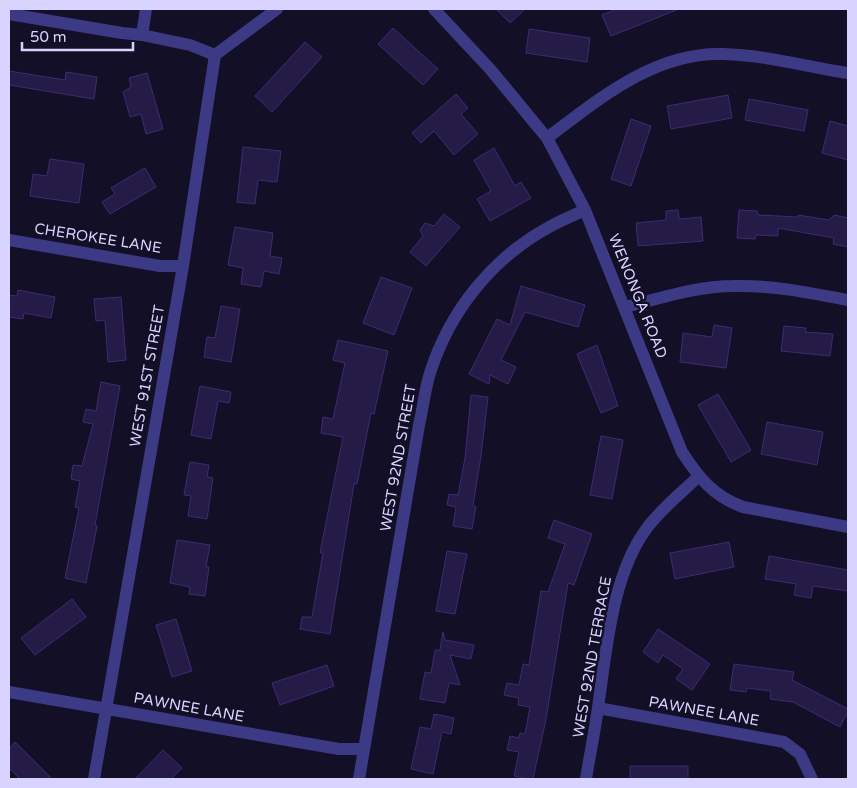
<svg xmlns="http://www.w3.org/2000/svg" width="857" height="788" font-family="'Varela Round',sans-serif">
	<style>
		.building { fill: #241b47; stroke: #3b2d73 }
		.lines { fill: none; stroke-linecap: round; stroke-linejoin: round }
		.street { stroke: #3d3a85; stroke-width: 12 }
		.labels { text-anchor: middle; stroke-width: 5; stroke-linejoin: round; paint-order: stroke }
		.street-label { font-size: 15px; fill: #d9d4ff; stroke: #130f26 }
	</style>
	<rect width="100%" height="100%" fill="#130f26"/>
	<!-- building -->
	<path class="building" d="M 496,9 L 525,9 L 510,23 Z
		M 617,9 L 679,9 L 611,36 L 602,15 Z
		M 393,28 L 438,69 L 423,85 L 378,44 Z
		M 529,29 L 590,38 L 587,62 L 526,53 Z
		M 305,42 L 322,57 L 272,112 L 255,96 Z
		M 9,71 L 65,80 L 66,72 L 97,77 L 94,99 L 9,85 Z
		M 147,73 L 163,129 L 146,134 L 141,114 L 130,117 L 123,92 L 131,87 L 129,78 Z
		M 456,94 L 468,108 L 461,114 L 478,134 L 454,155 L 434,131 L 421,143 L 412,133 Z
		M 728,95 L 732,118 L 671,129 L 667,106 Z
		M 749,99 L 808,110 L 804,131 L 745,120 Z
		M 631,119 L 651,126 L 631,186 L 611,179 Z
		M 830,121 L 848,126 L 848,160 L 822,153 Z
		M 243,147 L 281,151 L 277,182 L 258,180 L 255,204 L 237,202 Z
		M 494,148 L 515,186 L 521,182 L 531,198 L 490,221 L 477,199 L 491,191 L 474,160 Z
		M 50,159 L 84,164 L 79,203 L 30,196 L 33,174 L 47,176 Z
		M 145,168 L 156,187 L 110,214 L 102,202 L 115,194 L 111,188 Z
		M 678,210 L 679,219 L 701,217 L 703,241 L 638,246 L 636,223 L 666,220 L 666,211 Z
		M 739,210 L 757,211 L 758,215 L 798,217 L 798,215 L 829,220 L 834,215 L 848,218 L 848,247 L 833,244 L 834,238 L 778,228 L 778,236 L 756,235 L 755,239 L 737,238 Z
		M 444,214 L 460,227 L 426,266 L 410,252 L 423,236 L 420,230 L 425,223 L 434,226 Z
		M 235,227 L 273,233 L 270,256 L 282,258 L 279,274 L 264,271 L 261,287 L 241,284 L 243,268 L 228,265 Z
		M 381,277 L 412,288 L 394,335 L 363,323 Z
		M 521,286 L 585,305 L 578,327 L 525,312 L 501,360 L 516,367 L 508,384 L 490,375 L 489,384 L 469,374 L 497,319 L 510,325 Z
		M 18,290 L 55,297 L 51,318 L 24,313 L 23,319 L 9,317 L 9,295 L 17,296 Z
		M 121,297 L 126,360 L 108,362 L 105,320 L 96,321 L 94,299 Z
		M 221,306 L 240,309 L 231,362 L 204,357 L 207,337 L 215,338 Z
		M 714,325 L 732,328 L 726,368 L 680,362 L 683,333 L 712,337 Z
		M 784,326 L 806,328 L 805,332 L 833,334 L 830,356 L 781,351 Z
		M 338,340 L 388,351 L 374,414 L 371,413 L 357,484 L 354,484 L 330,634 L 300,629 L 302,617 L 312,617 L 323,553 L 320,553 L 343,437 L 321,433 L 323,417 L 333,419 L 345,363 L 333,360 Z
		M 597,345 L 618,406 L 601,413 L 577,354 Z
		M 101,382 L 120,386 L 95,525 L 97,526 L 86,583 L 65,578 L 79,508 L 75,507 L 80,481 L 71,479 L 73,465 L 82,466 L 93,424 L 83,422 L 86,409 L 96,411 Z
		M 200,386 L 231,392 L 229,403 L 218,401 L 211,439 L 191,435 Z
		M 718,394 L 751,450 L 731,462 L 698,405 Z
		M 471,395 L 488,397 L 481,456 L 473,505 L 476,507 L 472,529 L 453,526 L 456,507 L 447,505 L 449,494 L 458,495 L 465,458 Z
		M 767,422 L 823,432 L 817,465 L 761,454 Z
		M 601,436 L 623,440 L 612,499 L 590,495 Z
		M 190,462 L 209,465 L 207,477 L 213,478 L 207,519 L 188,516 L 191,496 L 184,495 Z
		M 554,520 L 592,534 L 574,585 L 568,583 L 546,719 L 533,779 L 528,779 L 514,776 L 519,752 L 507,750 L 510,736 L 519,738 L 520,733 L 525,734 L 530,707 L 518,705 L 519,698 L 504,695 L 507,683 L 519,685 L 523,664 L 529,665 L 541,591 L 548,592 L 565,544 L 548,538 Z
		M 177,540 L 210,545 L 206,567 L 209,567 L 205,596 L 189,594 L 190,587 L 170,583 Z
		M 729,542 L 734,567 L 675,579 L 670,553 Z
		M 447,551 L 467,554 L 455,614 L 436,611 Z
		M 769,556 L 848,570 L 848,591 L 813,586 L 811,598 L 794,595 L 796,584 L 765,579 Z
		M 72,599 L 86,617 L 35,655 L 21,638 Z
		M 176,619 L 192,671 L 172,677 L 156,625 Z
		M 658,629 L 710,664 L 692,690 L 676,679 L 683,669 L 663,655 L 658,663 L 643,652 Z
		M 443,632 L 445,640 L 474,645 L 471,659 L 450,655 L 460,685 L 449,683 L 445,703 L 420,699 L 425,672 L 431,673 L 435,650 L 440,650 Z
		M 734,664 L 794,672 L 792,680 L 848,709 L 848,711 L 840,727 L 793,702 L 770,699 L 771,691 L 747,688 L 746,692 L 730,690 Z
		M 327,665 L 334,686 L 280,705 L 272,683 Z
		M 434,714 L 454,718 L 451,734 L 442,732 L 433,774 L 411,769 L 420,727 L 431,729 Z
		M 15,742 L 52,779 L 20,779 L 9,768 L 9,749 Z
		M 163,750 L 182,768 L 171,779 L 135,779 Z
		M 630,766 L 688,766 L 688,779 L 630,779 Z"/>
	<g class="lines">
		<!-- street -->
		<path class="street" d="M 434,9 L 490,69 L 547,138 L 585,210 L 682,452 C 699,478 713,496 743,507 L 848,527
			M 9,14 L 122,33 L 142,35 L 190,45 L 215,55
			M 142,35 L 146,9
			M 547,138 C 599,99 654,52 723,54 C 765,55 807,67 848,73
			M 9,240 L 160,266 L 183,266
			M 625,307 C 661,298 697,286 734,286 C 773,285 810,293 848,300
			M 9,692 L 339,749 L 364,749
			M 598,708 L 784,742 L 800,754 L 812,779
			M 94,779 L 183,266 L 215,55 L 277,9
			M 359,779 L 419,425 C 423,408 425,389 430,373 C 450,310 493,257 551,226 C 562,220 574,215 585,210
			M 586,779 C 590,753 596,726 599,700 C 607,645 613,573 647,528 C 661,509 681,493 698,477"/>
	</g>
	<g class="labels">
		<!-- street labels -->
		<g class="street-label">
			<text transform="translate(98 238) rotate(9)" y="5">CHEROKEE LANE</text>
			<text transform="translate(638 296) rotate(68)" y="5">WENONGA ROAD</text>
			<text transform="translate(147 376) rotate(-80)" y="5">WEST 91ST STREET</text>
			<text transform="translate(398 458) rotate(-80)" y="5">WEST 92ND STREET</text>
			<text transform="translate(592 657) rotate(-80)" y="5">WEST 92ND TERRACE</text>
			<text transform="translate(189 707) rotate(10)" y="5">PAWNEE LANE</text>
			<text transform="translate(704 711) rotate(10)" y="5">PAWNEE LANE</text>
		</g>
	</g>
	<!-- border -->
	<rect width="857" height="788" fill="none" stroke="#d9d4ff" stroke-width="20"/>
	<!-- scale -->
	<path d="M22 42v8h111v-8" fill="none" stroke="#d9d4ff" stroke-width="2.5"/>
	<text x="30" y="42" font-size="15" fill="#d9d4ff" stroke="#130f26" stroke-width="4" paint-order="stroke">50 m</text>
</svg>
